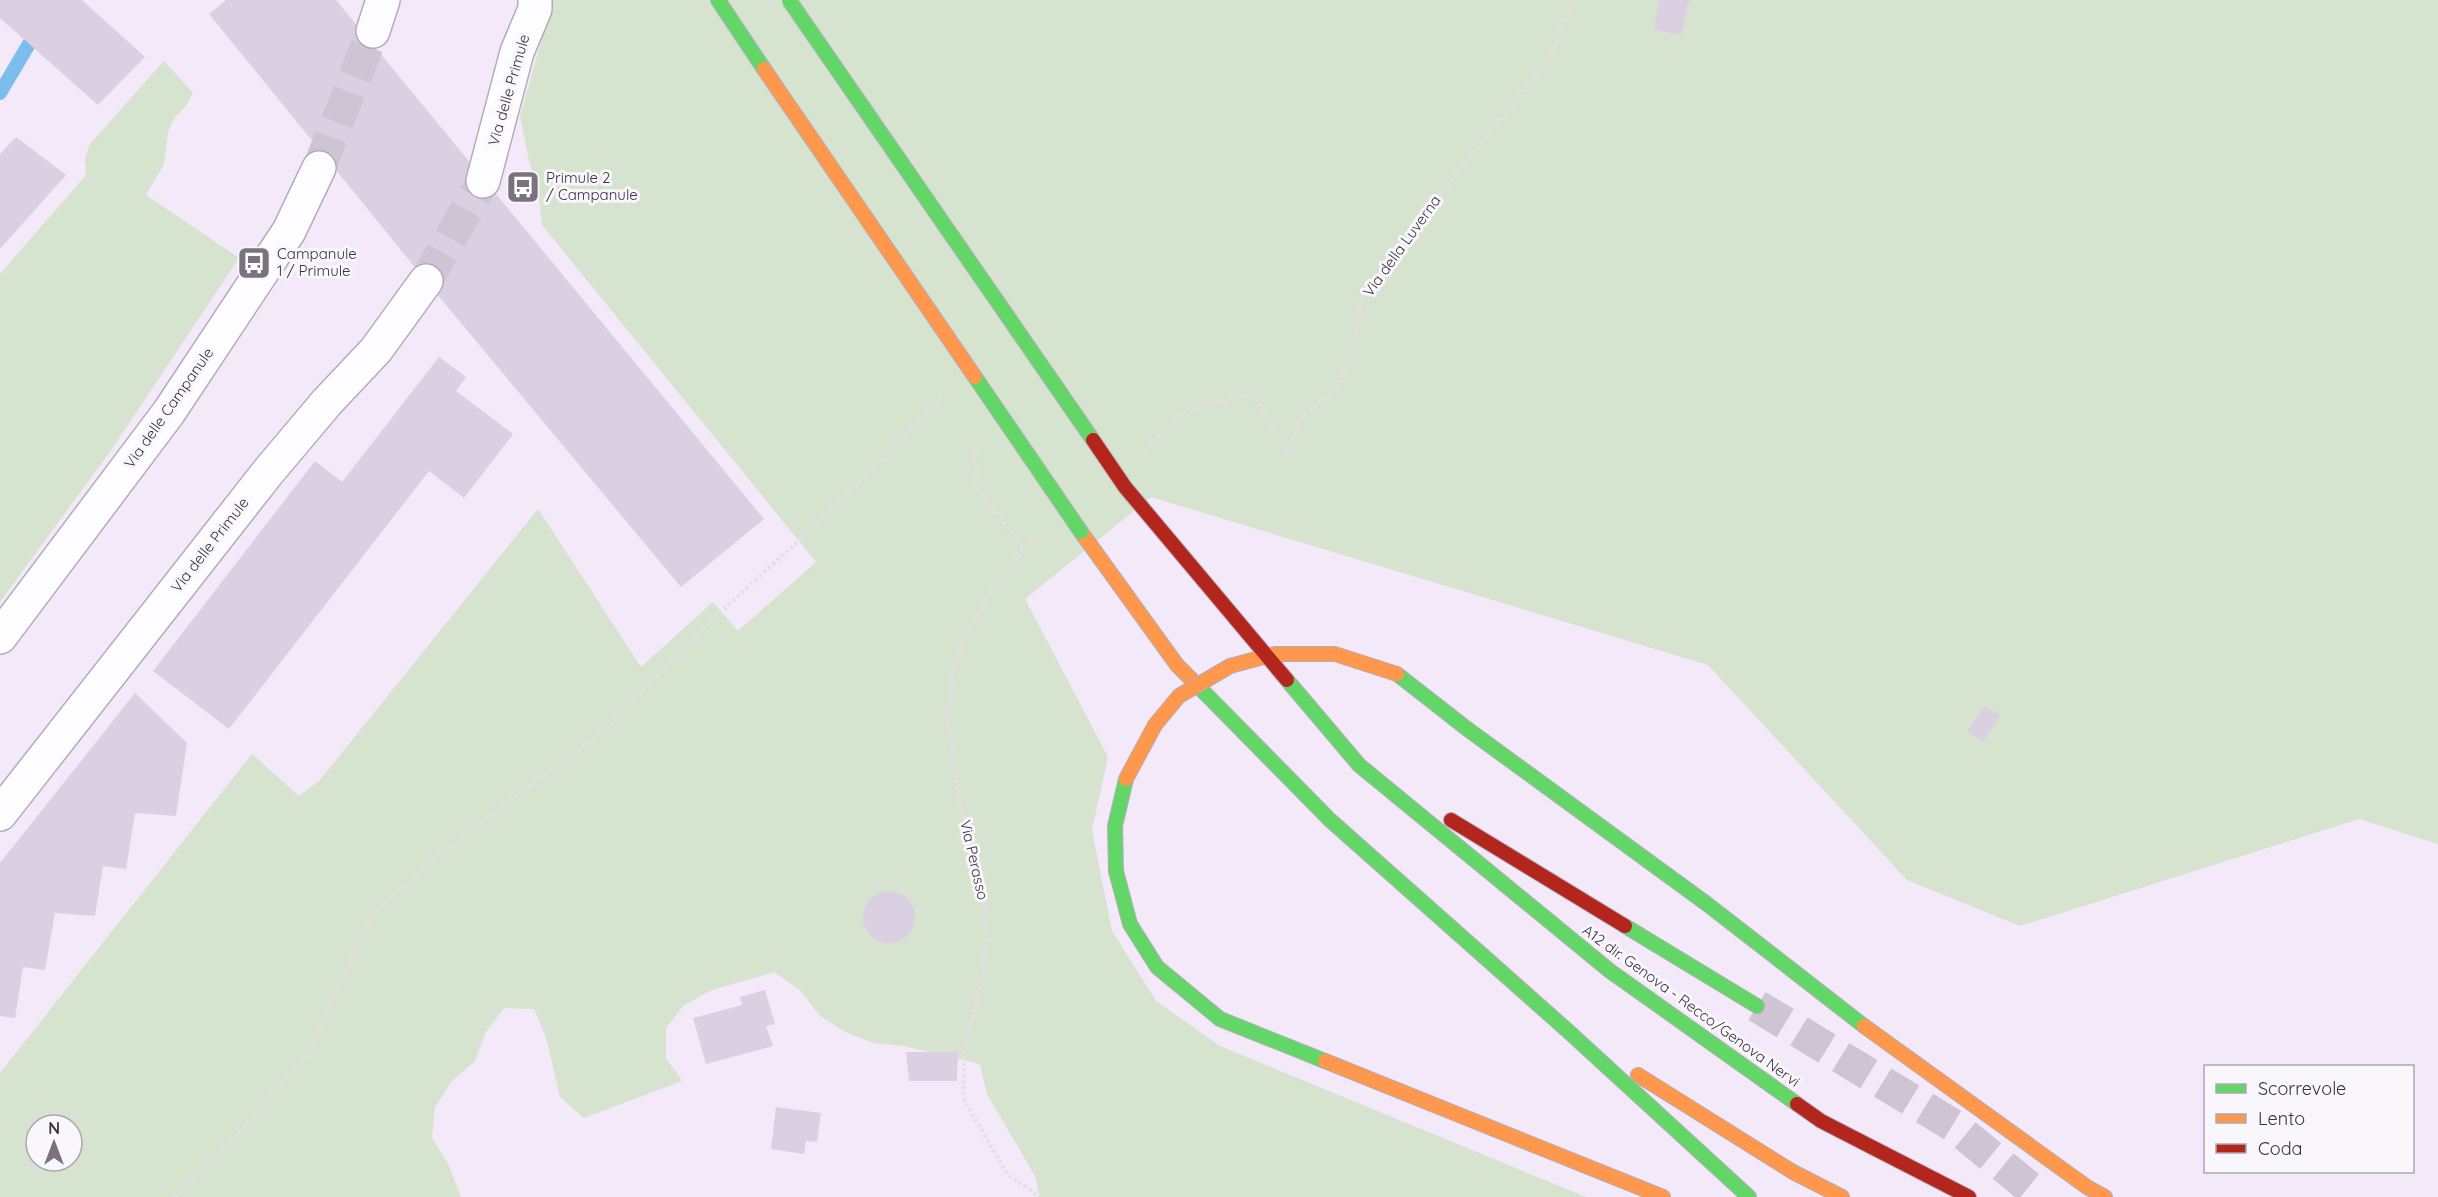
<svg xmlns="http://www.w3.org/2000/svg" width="2438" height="1197" font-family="Quicksand,sans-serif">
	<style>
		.green { fill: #d5e3cf; fill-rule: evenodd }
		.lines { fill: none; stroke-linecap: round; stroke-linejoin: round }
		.stream { stroke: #7bbeed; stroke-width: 14 }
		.building { fill: #dad0e1 }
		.street-tunnel { stroke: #cec4d3; stroke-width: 33; stroke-dasharray: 33 16; stroke-linecap: butt }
		.highway-tunnel { stroke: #cec4d3; stroke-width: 33; stroke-dasharray: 33 16; stroke-linecap: butt }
		.street-casing { stroke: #b4acb9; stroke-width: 36 }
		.fast-casing { stroke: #b4acb9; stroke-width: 16 }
		.slow-casing { stroke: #b4acb9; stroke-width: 16 }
		.jam-casing { stroke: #b4acb9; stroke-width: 16 }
		.path { stroke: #e3e0e5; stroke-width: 4; stroke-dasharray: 3 3; stroke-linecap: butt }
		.street { stroke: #fdfcfe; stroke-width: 33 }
		.fast { stroke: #63d668; stroke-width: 14 }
		.slow { stroke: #ff974d; stroke-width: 14 }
		.jam { stroke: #b3261e; stroke-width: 14 }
		.fast-bridge-casing { stroke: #b4acb9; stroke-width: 16; stroke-linecap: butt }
		.slow-bridge-casing { stroke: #b4acb9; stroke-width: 16; stroke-linecap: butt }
		.jam-bridge-casing { stroke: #b4acb9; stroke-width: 16; stroke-linecap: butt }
		.fast-bridge { stroke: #63d668; stroke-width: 14 }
		.slow-bridge { stroke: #ff974d; stroke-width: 14 }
		.jam-bridge { stroke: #b3261e; stroke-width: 14 }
		.labels { text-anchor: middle; stroke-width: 6; stroke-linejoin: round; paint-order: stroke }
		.street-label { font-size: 15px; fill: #39323d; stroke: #f9f6fc }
		.poi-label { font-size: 15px; fill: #39323d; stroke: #f9f6fc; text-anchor: start }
	</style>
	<rect width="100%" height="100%" fill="#f3e9f9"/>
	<!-- green -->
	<path class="green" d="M 553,0 L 2438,0 L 2438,844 L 2359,819 L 2020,926 L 1907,880 L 1708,665 L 1151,497 L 1025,599 L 1108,757 L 1092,830 L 1112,931 L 1156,1001 L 1220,1046 L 1586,1197 L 1040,1197 L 1035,1176 L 987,1094 L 980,1064 L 904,1046 L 874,1043 L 845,1032 L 819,1015 L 800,990 L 774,972 L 712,990 L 684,1005 L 666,1028 L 666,1058 L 682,1081 L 584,1118 L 560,1097 L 546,1037 L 534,1009 L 504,1008 L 486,1032 L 475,1061 L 452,1081 L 435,1107 L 432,1138 L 448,1164 L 461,1197 L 0,1197 L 0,1073 L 252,754 L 299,796 L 320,780 L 538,509 L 641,667 L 713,602 L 738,631 L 816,562 L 542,225 L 538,189 L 529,161 L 520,116 ZM 36,1125 L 72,1125 L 72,1161 L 36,1161 Z
		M 164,61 L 193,93 L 186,106 L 175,117 L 168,131 L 164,164 L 146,195 L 239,258 L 112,449 L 0,602 L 0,274 L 86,175 L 85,159 L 90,144 Z"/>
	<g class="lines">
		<!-- stream -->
		<path class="stream" d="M 0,93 L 55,0"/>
	</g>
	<!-- building -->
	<path class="building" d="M 0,0 L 82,0 L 145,57 L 98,105 L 0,18 Z
		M 226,0 L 336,0 L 764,519 L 681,587 L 431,287 L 209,14 Z
		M 1660,0 L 1689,0 L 1681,35 L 1654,29 Z
		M 16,137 L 66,175 L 0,249 L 0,154 Z
		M 439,357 L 466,377 L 456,391 L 513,434 L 464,498 L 429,471 L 229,729 L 153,671 L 315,461 L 342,482 Z
		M 135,693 L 187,743 L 176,816 L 135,813 L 126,869 L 103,866 L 95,916 L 55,913 L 45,970 L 23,967 L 15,1018 L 0,1016 L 0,863 Z
		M 1985,706 L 2000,716 L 1983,742 L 1967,731 Z
		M863 917a26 26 0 1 1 52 0a26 26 0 1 1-52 0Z
		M 765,990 L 775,1024 L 766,1026 L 773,1046 L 706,1064 L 693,1018 L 742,1005 L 740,997 Z
		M 906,1052 L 958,1052 L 957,1081 L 909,1081 Z
		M 776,1107 L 821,1113 L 817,1142 L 806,1141 L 804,1154 L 771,1149 Z"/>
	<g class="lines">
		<!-- street-tunnel -->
		<path class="street-tunnel" d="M 319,168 L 373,31
			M 426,281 L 483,181"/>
		<!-- highway-tunnel -->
		<path class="highway-tunnel" d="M 1757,1006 L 1954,1126 L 2041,1197"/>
		<defs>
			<path id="street" d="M 373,31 L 383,0
				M 483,181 L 517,52 L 535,9 L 535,0
				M 0,637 L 169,412 L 289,231 L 319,168
				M 0,814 L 268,472 L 327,402 L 376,350 L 426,281"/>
			<path id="fast" d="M 718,0 L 764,69
				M 1397,674 L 1466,728 L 1707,904 L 1864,1026
				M 1194,682 L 1330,820 L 1568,1031 L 1749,1197
				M 1359,765 L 1610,971 L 1797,1104
				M 1126,779 L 1115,826 L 1116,871 L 1130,924 L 1157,967 L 1220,1019 L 1325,1061
				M 1625,926 L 1757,1006"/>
			<path id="slow" d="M 1081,532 L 1177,665 L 1194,682
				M 1864,1026 L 2087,1187 L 2105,1197
				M 1325,1061 L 1663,1197
				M 1638,1075 L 1793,1172 L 1842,1197"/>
			<path id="jam" d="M 1451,820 L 1625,926
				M 1797,1104 L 1821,1121 L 1969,1197"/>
		</defs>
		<!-- street casing -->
		<use href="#street" class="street-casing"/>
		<!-- fast casing -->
		<use href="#fast" class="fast-casing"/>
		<!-- slow casing -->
		<use href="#slow" class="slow-casing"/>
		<!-- jam casing -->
		<use href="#jam" class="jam-casing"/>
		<!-- path -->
		<path class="path" d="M 975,447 L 975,485 L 1024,549
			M 1145,450 L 1181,413 L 1252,393 L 1287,451 L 1302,416 L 1337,387 L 1352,354 L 1362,301 L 1453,178 L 1548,61 L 1570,7 L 1575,0
			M 1038,539 L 1024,549 L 992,589 L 966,637 L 954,664 L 948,723 L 958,794 L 983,887 L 987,938 L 982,978 L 965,1041 L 963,1098 L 1007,1174 L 1040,1197
			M 175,1197 L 231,1141 L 307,1056 L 372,915 L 433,859 L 611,725 L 701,630 L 819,522 L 943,397"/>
		<!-- street -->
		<use href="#street" class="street"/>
		<!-- fast -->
		<use href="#fast" class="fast"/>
		<!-- slow -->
		<use href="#slow" class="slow"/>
		<!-- jam -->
		<use href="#jam" class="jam"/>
		<defs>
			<path id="fast-bridge" d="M 789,0 L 1093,440
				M 975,377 L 1081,532
				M 1287,680 L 1359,765"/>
			<path id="slow-bridge" d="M 764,69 L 975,377
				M 1126,779 L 1155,725 L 1179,696 L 1230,666 L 1275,654 L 1335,654 L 1397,674"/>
			<path id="jam-bridge" d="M 1093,440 L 1125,487 L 1287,680"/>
		</defs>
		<!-- fast-bridge casing -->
		<use href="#fast-bridge" class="fast-bridge-casing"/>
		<!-- slow-bridge casing -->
		<use href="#slow-bridge" class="slow-bridge-casing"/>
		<!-- jam-bridge casing -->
		<use href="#jam-bridge" class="jam-bridge-casing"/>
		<!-- fast-bridge -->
		<use href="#fast-bridge" class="fast-bridge"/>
		<!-- slow-bridge -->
		<use href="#slow-bridge" class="slow-bridge"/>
		<!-- jam-bridge -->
		<use href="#jam-bridge" class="jam-bridge"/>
	</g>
	<!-- icons -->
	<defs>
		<symbol id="bus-square" viewBox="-11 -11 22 22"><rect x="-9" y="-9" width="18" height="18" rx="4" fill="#7a727f" stroke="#f9f6fc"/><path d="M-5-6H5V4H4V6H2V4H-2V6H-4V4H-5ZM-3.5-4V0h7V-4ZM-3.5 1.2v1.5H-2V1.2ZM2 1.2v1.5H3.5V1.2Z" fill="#fff"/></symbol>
	</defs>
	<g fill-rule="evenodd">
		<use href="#bus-square" x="504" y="168" width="38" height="38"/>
		<use href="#bus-square" x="235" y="244" width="38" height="38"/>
	</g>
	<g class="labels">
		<!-- street labels -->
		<g class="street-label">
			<text transform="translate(509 90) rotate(-74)" y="5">Via delle Primule</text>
			<text transform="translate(1402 246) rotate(-54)" y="5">Via della Luverna</text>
			<text transform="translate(169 408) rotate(-55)" y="5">Via delle Campanule</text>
			<text transform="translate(210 545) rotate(-52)" y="5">Via delle Primule</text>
			<text transform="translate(974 860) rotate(77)" y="5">Via Perasso</text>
			<text transform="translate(1691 1006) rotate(36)" y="5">A12 dir. Genova - Recco/Genova Nervi</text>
		</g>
		<!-- poi labels -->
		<g class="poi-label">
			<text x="546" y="183">Primule 2<tspan x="546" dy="17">/ Campanule</tspan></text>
			<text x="277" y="259">Campanule<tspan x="277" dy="17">1 / Primule</tspan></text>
		</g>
	</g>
	<!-- legend -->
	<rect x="2204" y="1065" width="210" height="108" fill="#f9f6fc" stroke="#aca8b0" stroke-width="1.5"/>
	<rect x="2216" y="1084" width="30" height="9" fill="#63d668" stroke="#aca8b0" stroke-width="1.5"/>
	<text x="2258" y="1095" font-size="18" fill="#39323d">Scorrevole</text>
	<rect x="2216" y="1114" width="30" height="9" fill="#ff974d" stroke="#aca8b0" stroke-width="1.5"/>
	<text x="2258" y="1125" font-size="18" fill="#39323d">Lento</text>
	<rect x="2216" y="1144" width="30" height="9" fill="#b3261e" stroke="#aca8b0" stroke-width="1.5"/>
	<text x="2258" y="1155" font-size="18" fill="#39323d">Coda</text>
	<!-- north arrow -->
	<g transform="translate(54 1143)"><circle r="28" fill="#f9f6fc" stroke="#aca8b0" stroke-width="1.5"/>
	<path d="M0-4.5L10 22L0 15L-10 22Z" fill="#7a727f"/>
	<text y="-9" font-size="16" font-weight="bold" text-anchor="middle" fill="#39323d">N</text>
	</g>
</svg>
